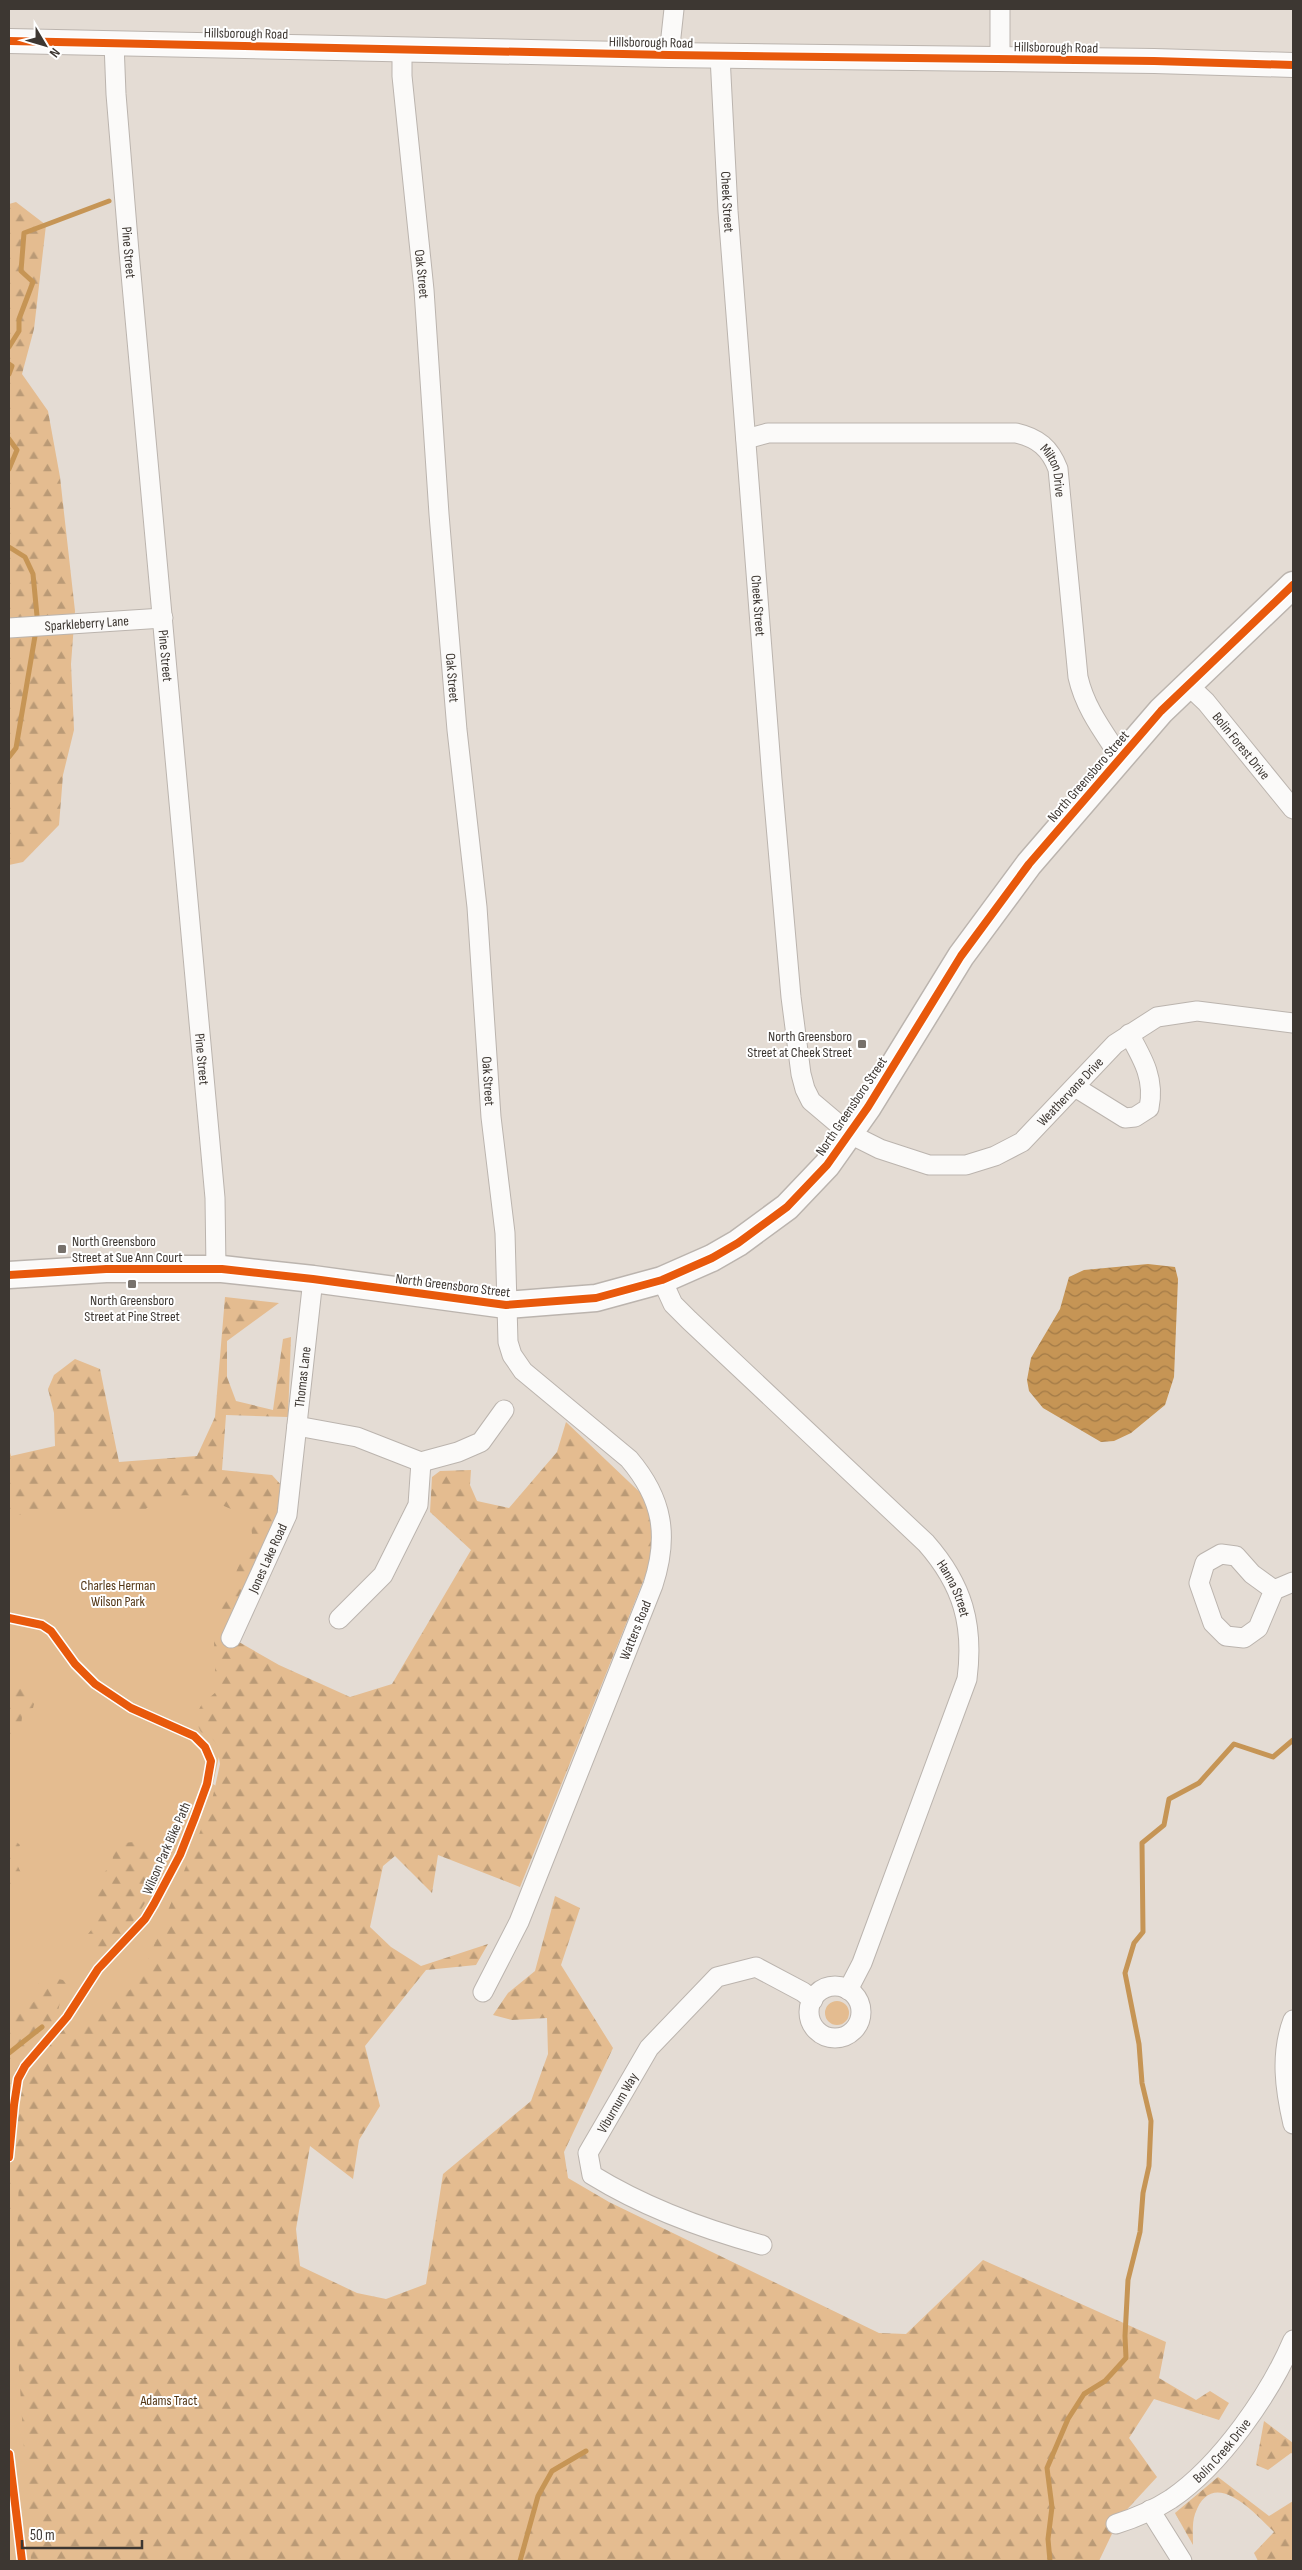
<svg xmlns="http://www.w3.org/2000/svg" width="1302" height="2570" font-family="'Sofia Sans Condensed',sans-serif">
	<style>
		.green { fill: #e4bc90 }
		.forest { fill: url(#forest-firs) }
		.water { fill: url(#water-waves) }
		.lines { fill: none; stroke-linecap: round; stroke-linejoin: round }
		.stream { stroke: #c69555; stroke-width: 5 }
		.minor-casing { stroke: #bbb4ae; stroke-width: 21 }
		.tertiary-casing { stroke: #bbb4ae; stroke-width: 26 }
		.secondary-casing { stroke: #bbb4ae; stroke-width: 29 }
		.minor { stroke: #fbfaf9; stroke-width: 19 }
		.tertiary { stroke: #fbfaf9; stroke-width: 24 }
		.secondary { stroke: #fbfaf9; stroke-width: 26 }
		.cycleway-casing { stroke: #fff; stroke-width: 11 }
		.cycleway { stroke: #e8590c; stroke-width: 8 }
		.poi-dot { fill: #77716b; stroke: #fff; stroke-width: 2 }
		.labels { text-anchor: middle; stroke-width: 4; stroke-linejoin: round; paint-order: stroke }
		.street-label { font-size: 14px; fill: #3d3732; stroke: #fff }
		.poi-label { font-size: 14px; fill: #3d3732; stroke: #fff; text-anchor: end }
		.park-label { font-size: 14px; fill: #523514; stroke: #fff }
	</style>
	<defs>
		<pattern id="forest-firs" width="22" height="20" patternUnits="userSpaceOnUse" patternTransform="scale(1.25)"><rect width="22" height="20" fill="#e4bc90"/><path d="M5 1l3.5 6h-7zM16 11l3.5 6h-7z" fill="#ba9a76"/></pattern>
		<pattern id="water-waves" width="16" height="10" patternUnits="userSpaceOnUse" patternTransform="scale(1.25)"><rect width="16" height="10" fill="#c69555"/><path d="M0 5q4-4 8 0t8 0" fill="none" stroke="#a27a47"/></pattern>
	</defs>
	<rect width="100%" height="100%" fill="#e4dcd4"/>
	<!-- green -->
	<path class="green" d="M 9,1476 L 276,1498 L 219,1635 L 220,1752 L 213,1784 L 346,1873 L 274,2278 L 1052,2561 L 9,2561 Z
		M825 2013a12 12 0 1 1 24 0a12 12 0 1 1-24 0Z"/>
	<!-- forest -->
	<path class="forest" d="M 16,202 L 46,225 L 34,329 L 22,374 L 48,411 L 60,477 L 75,611 L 71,664 L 74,730 L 63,775 L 59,825 L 23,862 L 9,865 L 9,204 Z
		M 225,1297 L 279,1303 L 227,1341 L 227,1377 L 236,1401 L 273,1410 L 283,1339 L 291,1337 L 288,1417 L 226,1415 L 222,1470 L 272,1475 L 282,1486 L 281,1517 L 232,1638 L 279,1665 L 350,1697 L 392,1684 L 471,1550 L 430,1512 L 432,1477 L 440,1471 L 471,1470 L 470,1485 L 477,1501 L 509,1508 L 557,1452 L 566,1422 L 648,1500 L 661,1537 L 520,1887 L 438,1855 L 432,1893 L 395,1856 L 383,1866 L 370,1927 L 391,1947 L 421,1966 L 488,1944 L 476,1965 L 426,1970 L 365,2046 L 380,2106 L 359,2140 L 353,2179 L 310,2146 L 296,2229 L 300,2266 L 357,2293 L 386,2299 L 426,2284 L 443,2174 L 531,2101 L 548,2054 L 547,2018 L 512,2020 L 493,2015 L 508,1993 L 535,1971 L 555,1896 L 580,1908 L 561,1965 L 613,2048 L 564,2152 L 568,2178 L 609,2202 L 879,2333 L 906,2334 L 983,2260 L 1166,2342 L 1159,2378 L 1196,2400 L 1210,2391 L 1229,2403 L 1219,2420 L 1154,2399 L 1129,2438 L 1157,2477 L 1120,2517 L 1099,2561 L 31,2561 L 15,2307 L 19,2174 L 9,2224 L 9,2019 L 25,2011 L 38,1997 L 36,1987 L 44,1976 L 63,1980 L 70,1987 L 69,1997 L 61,1997 L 54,2031 L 79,2026 L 138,1984 L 211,1805 L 220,1764 L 217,1745 L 212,1738 L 201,1732 L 194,1718 L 202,1704 L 216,1692 L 214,1642 L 221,1608 L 252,1534 L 250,1518 C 208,1499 186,1482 144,1510 L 9,1515 L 9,1449 L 11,1456 L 55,1446 L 54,1413 L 48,1389 L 54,1375 L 75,1359 L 100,1369 L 119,1462 L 197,1456 L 215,1417 Z
		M 19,1677 L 20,1683 L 34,1704 L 33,1708 L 23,1709 L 20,1734 L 15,1745 L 9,1739 L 9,1688 L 13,1680 Z
		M 9,1835 L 20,1845 L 14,1858 L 21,1873 L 9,1901 Z
		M 133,1842 L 169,1854 C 152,1894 138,1919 109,1951 L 101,1953 L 87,1941 L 88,1934 L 97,1923 L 98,1878 L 112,1865 L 114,1844 Z
		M 1264,2421 L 1293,2443 L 1293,2454 L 1291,2453 L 1268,2470 L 1256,2465 Z
		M 1218,2477 L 1269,2516 L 1293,2501 L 1293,2561 L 1258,2561 L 1254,2553 L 1274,2532 C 1254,2512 1212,2465 1195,2514 C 1192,2522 1193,2535 1193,2545 L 1175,2513 Z"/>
	<!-- water -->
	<path class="water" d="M 1148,1264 L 1175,1267 L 1178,1279 L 1174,1377 L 1165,1405 L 1131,1433 L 1114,1441 L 1101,1442 L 1043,1408 L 1029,1391 L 1027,1380 L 1031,1358 L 1060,1309 L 1069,1277 L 1084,1270 Z"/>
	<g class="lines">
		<!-- stream -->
		<path class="stream" d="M 9,347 L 19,331 L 19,319 L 33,282 L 21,271 L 24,233 L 109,201
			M 9,364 L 12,366 L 9,374
			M 9,439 L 17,450 L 9,469
			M 9,547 L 25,557 L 33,574 L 37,616
			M 9,757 L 16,748 L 35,636
			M 9,2053 L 42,2027
			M 520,2561 L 538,2496 L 552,2471 L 586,2451
			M 1050,2561 L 1048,2539 L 1052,2507 L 1047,2468 L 1068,2419 L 1084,2394 L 1105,2381 L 1126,2358 L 1125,2336 L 1128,2280 L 1140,2232 L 1143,2193 L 1149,2166 L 1151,2121 L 1142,2083 L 1139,2044 L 1125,1973 L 1134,1943 L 1143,1932 L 1142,1843 L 1164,1825 L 1169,1799 L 1199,1783 L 1234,1744 L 1273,1757 L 1293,1740"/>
		<defs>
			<g id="minor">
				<path id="s1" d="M 114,43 L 116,94 L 129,252 L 215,1198 L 216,1269"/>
				<path id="s2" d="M 402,50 L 402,76 L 424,290 L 439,514 L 457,730 L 477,907 L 491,1117 L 505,1233 L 508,1342 L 512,1355 L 523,1371 L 629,1459 C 663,1499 669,1536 653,1585 L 519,1922 L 483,1992"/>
				<path d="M 669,55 L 674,9"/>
				<path id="s3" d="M 720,56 L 728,211 L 772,779 L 791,997 L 801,1074 L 805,1089 L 811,1101 L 850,1134 L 880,1149 L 929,1165 L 966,1165 L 995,1156 L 1022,1142 L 1115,1044 L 1157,1017 L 1197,1011 L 1293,1023"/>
				<path d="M 1000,59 L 1000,9"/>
				<path id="s4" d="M 746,439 L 768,433 L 1016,433 C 1038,438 1050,448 1058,469 L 1078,677 C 1085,708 1103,731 1120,757"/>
				<path id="s5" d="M 9,628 L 163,618"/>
				<path id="s6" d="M 1188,685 L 1206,702 L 1293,809"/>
				<path d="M 1075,1087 L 1125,1118 L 1135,1117 L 1149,1108 C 1155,1079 1143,1059 1129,1034"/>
				<path id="s7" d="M 662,1280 L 673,1304 L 689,1320 L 926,1543 C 963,1585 974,1625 967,1679 L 862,1963 L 848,1990"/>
				<path d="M 297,1426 L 357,1437 L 421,1462 L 418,1505 L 383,1575 L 339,1619"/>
				<path d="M 421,1462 L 458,1452 L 481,1442 L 504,1410"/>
				<path d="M 1274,1590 L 1252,1574 L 1236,1556 L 1221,1554 L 1205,1563 L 1199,1583 L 1213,1623 L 1226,1636 L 1244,1638 L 1258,1628 L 1274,1590 L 1293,1582"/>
				<path id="s8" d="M 231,1638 L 287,1515 L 313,1279"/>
				<circle cx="835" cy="2012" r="26"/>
				<path d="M 1293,2020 C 1280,2054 1285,2090 1293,2124"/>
				<path id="s9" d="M 762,2245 C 703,2229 644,2207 592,2175 L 588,2153 L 649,2048 L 717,1977 L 756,1967 L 803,1992 L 813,2000"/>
				<path d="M 1150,2510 L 1182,2561"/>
				<path id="s10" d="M 1116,2524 C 1135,2518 1154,2510 1171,2499 C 1221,2465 1270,2394 1293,2340"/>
			</g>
			<path id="tertiary" d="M 9,41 L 669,55 L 1154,61 L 1293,65"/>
			<path id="secondary" d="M 9,1275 L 106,1269 L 222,1269 L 313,1279 L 506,1305 L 596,1298 L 662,1280 L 712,1258 L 738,1243 L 787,1207 L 827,1165 L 868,1107 L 961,956 L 1029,864 L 1161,711 L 1293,585"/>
		</defs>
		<!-- minor casing -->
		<use href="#minor" class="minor-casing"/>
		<!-- tertiary casing -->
		<use href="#tertiary" class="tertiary-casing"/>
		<!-- secondary casing -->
		<use href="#secondary" class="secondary-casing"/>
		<!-- minor -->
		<use href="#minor" class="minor"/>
		<!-- tertiary -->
		<use href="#tertiary" class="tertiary"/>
		<!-- secondary -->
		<use href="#secondary" class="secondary"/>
		<defs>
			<path id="cycleway" d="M 9,41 L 669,55 L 1154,61 L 1293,65
				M 9,1275 L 106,1269 L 222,1269 L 313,1279 L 506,1305 L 596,1298 L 662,1280 L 712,1258 L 738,1243 L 787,1207 L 827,1165 L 868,1107 L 961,956 L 1029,864 L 1161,711 L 1293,585
				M 9,1618 L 42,1625 L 51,1631 L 75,1664 L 95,1684 L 131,1708 L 194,1736 L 205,1747 L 211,1761 L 207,1784 L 195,1817 L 180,1855 L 154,1904 L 145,1919 L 98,1969 L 67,2017 L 25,2066 L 18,2079 L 14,2105 L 9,2157
				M 9,2454 L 22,2561"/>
		</defs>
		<!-- cycleway casing -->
		<use href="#cycleway" class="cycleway-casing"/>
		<!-- cycleway -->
		<use href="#cycleway" class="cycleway"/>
	</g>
	<!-- markers -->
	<g class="poi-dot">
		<rect x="857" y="1039" width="10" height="10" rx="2.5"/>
		<rect x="57" y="1244" width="10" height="10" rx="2.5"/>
		<rect x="127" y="1279" width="10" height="10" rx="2.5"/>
	</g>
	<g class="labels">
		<!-- street labels -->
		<g class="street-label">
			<text transform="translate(246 33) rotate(1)" y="5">Hillsborough Road</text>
			<text transform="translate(651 42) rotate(1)" y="5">Hillsborough Road</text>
			<text transform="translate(1056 47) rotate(1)" y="5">Hillsborough Road</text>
			<text dy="5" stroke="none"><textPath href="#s3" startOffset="146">Cheek Street</textPath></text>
			<text dy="5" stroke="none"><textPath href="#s1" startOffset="210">Pine Street</textPath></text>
			<text dy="5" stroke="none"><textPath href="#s2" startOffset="225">Oak Street</textPath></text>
			<text dy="5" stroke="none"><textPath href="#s4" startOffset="329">Milton Drive</textPath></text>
			<text dy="5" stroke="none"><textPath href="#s3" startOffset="551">Cheek Street</textPath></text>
			<text dy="5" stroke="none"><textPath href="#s5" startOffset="78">Sparkleberry Lane</textPath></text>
			<text dy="5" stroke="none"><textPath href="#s1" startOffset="615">Pine Street</textPath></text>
			<text dy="5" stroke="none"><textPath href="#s2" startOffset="630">Oak Street</textPath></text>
			<text dy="5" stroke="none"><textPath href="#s6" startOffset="81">Bolin Forest Drive</textPath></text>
			<text transform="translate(1088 776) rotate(-49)" y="5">North Greensboro Street</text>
			<text dy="5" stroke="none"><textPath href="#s1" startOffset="1020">Pine Street</textPath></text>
			<text dy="5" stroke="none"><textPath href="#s2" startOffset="1035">Oak Street</textPath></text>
			<text dy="5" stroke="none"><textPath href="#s3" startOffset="1354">Weathervane Drive</textPath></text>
			<text transform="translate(851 1106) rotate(-56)" y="5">North Greensboro Street</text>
			<text transform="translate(453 1285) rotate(7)" y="5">North Greensboro Street</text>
			<text dy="5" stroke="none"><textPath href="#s8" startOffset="274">Thomas Lane</textPath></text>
			<text dy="5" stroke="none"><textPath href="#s8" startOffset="88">Jones Lake Road</textPath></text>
			<text dy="5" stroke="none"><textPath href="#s7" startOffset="428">Hanna Street</textPath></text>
			<text transform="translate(635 1630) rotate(-68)" y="5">Watters Road</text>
			<text transform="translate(166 1848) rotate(-66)" y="5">Wilson Park Bike Path</text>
			<text dy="5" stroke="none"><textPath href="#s9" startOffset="265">Viburnum Way</textPath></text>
			<text dy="5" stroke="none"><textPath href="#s10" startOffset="131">Bolin Creek Drive</textPath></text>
		</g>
		<!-- poi labels -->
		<g class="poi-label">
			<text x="852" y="1041">North Greensboro<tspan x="852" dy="16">Street at Cheek Street</tspan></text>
			<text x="72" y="1246" text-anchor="start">North Greensboro<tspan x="72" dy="16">Street at Sue Ann Court</tspan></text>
			<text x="132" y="1305" text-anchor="middle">North Greensboro<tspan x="132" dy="16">Street at Pine Street</tspan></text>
		</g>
		<!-- park labels -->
		<g class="park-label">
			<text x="118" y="1590">Charles Herman<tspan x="118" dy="16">Wilson Park</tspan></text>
			<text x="169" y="2405">Adams Tract</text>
		</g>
	</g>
	<!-- border -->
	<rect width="1302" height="2570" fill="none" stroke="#3d3732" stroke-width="20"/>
	<!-- north arrow -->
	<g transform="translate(45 45) rotate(128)" stroke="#ffffff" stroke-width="4" paint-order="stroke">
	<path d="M0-4L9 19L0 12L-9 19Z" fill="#3d3732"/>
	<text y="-8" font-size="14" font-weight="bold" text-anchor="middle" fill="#3d3732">N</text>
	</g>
	<!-- scale -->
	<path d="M22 2540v8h120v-8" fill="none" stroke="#3d3732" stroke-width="2.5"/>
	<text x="30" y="2540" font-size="15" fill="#3d3732" stroke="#ffffff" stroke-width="4" paint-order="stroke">50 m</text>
</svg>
